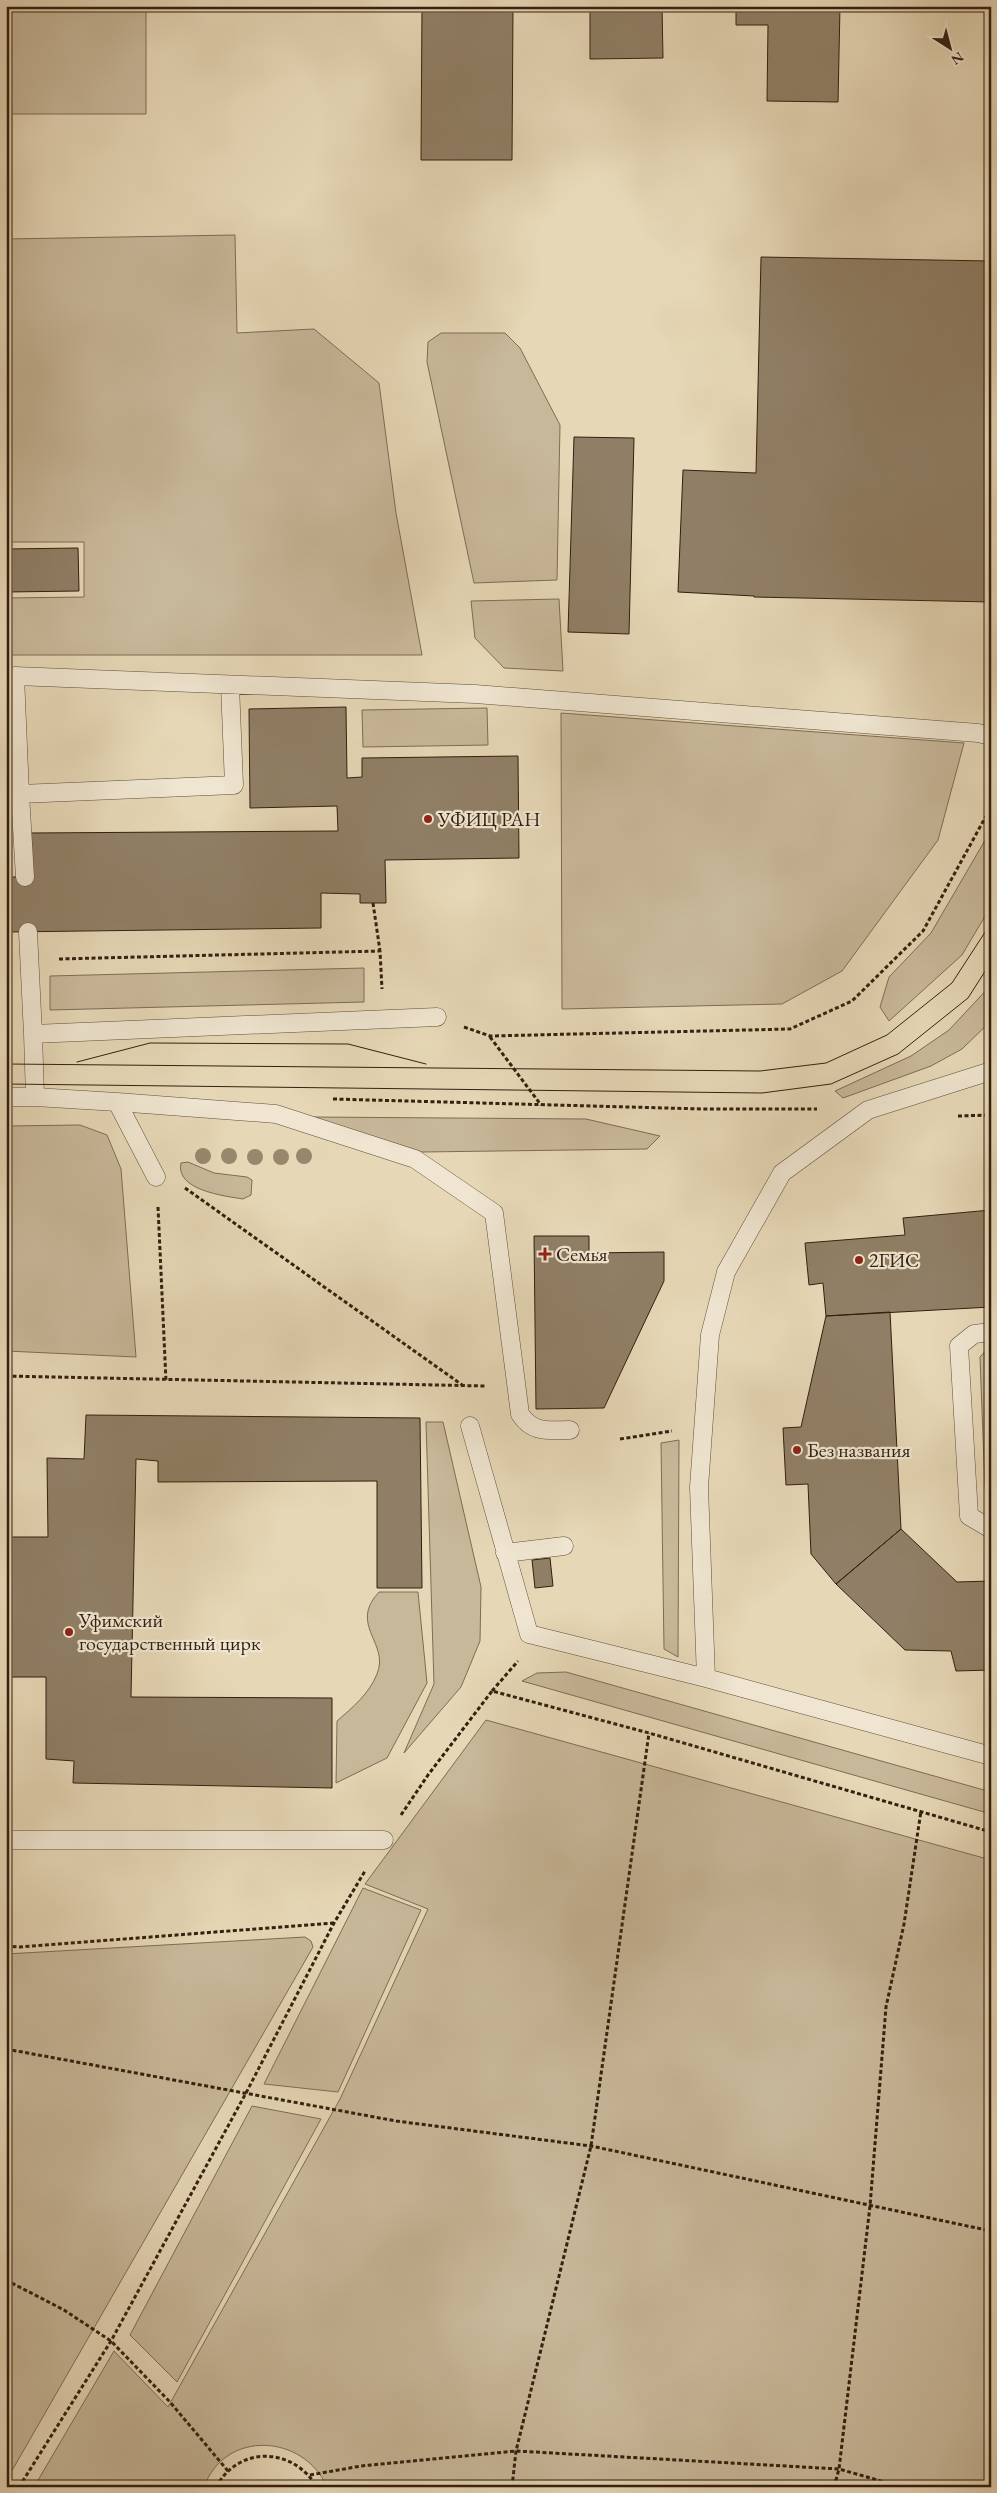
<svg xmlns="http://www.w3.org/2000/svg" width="997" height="2493" font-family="'EB Garamond',serif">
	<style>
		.green { fill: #c8b89a; stroke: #7e6c54 }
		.building { fill: #907f66; stroke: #331f0f }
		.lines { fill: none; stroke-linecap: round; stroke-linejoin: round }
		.lane-casing { stroke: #604d39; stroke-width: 19 }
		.path { stroke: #331f0f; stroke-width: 3; stroke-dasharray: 4 2.5; stroke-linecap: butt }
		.lane { stroke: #efe5d0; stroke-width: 18 }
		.tram { stroke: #331f0f; stroke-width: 1 }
		.tree { fill: #98876d }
		.poi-dot { fill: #8f2418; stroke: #efe5d0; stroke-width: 2 }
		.labels { text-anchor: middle; stroke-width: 4.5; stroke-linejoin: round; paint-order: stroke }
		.poi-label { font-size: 20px; fill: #331f0f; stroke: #efe5d0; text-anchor: start }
	</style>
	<rect width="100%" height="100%" fill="#e6d7b6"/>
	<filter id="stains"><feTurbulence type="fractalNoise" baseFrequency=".004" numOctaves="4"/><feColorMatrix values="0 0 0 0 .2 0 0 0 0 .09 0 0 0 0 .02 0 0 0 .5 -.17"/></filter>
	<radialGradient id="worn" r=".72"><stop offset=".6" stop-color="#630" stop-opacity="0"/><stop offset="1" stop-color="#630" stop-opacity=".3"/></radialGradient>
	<!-- green -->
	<path class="green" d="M 6,6 L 146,6 L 146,114 L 6,114 Z
		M 235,235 L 237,333 L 314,329 L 379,383 L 396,513 L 422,655 L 6,655 L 6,598 L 84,597 L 84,542 L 6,542 L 6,239 Z
		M 441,333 L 505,333 L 520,348 L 560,425 L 557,580 L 474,583 L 427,362 L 428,342 Z
		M 559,599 L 563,671 L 504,668 L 475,638 L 471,601 Z
		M 487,708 L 488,745 L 363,747 L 362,710 Z
		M 561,713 L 964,743 L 938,840 L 842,971 L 782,1004 L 562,1009 Z
		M 991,830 L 991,906 L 962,955 L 889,1021 L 880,1007 L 889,977 L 931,933 Z
		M 364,968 L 364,1002 L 50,1010 L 50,976 Z
		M 991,985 L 991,1021 L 962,1049 L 931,1066 L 843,1098 L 835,1091 L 911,1056 L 949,1030 Z
		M 312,1117 L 586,1119 L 660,1136 L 647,1149 L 422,1152 Z
		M 80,1125 L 107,1135 L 121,1169 L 136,1357 L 6,1351 L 6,1126 Z
		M 188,1162 L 214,1173 L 247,1177 L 252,1180 L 251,1195 L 243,1199 C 224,1196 175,1190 181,1163 Z
		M 989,1347 L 991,1347 L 991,1497 L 985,1489 L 980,1357 Z
		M 426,1422 L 443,1422 L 481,1587 L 480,1641 L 461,1687 L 404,1753 L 434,1684 Z
		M 679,1440 L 678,1657 L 664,1649 L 661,1443 Z
		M 379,1592 L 418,1592 L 427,1683 L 387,1758 L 336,1783 L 337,1721 C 353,1707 369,1694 377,1674 C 390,1643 348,1625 379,1592 Z
		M 566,1672 L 991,1792 L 991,1814 L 522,1681 L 537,1673 Z
		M 486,1720 L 991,1860 L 991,2487 L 327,2487 C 304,2434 225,2429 204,2487 L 34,2487 L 114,2351 L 168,2407 L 340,2099 L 428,1909 L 365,1884 Z
		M 363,1888 L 421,1910 L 338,2092 L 264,2084 Z
		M 305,1937 L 311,1941 L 313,1947 L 6,2481 L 6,1954 Z
		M 252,2106 L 321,2119 L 177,2382 L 130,2335 Z"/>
	<!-- building -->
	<path class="building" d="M 422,6 L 513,6 L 512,160 L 421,160 Z
		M 590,6 L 662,6 L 663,58 L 590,59 Z
		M 736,6 L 840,6 L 838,102 L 767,101 L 768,25 L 736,25 Z
		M 761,257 L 991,261 L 991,602 L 754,597 L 754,596 L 678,592 L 683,470 L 756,473 Z
		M 574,437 L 634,438 L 629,634 L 568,632 Z
		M 78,548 L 79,591 L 6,592 L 6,549 Z
		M 346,707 L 347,778 L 362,777 L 362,758 L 518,756 L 519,858 L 385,860 L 386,903 L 360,903 L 360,894 L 321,893 L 321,928 L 6,932 L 6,877 L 25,877 L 28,833 L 338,831 L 337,806 L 250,808 L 249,709 Z
		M 991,1210 L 991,1307 L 826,1316 L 823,1283 L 809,1285 L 805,1243 L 905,1235 L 903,1218 Z
		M 534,1236 L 589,1236 L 589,1253 L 664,1252 L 664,1281 L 604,1408 L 536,1409 Z
		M 890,1312 L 901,1529 L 836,1584 L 811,1554 L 808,1484 L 786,1485 L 783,1428 L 801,1427 L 826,1316 Z
		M 86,1415 L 420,1418 L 422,1588 L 377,1588 L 377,1481 L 158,1482 L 158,1461 L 136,1459 L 131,1697 L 332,1698 L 332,1788 L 73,1783 L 74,1761 L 46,1759 L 46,1677 L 6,1677 L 6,1537 L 48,1537 L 47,1458 L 84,1459 Z
		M 901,1529 L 957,1582 L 991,1581 L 991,1670 L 956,1671 L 951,1651 L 905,1650 L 836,1584 Z
		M 550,1558 L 553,1586 L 535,1588 L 532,1560 Z"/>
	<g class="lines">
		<defs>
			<path id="lane" d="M 20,794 L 234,785 L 230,685
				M 25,877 L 20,794 L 15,676 L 475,694 L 978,733 L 991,736
				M 28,932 L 33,1034
				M 6,1097 L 35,1097 L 33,1034 L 437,1017
				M 35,1097 L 117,1102 L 156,1177
				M 117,1102 L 276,1114 L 415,1159 L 494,1213 L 520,1414 C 533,1434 549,1430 570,1430
				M 991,1332 L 974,1334 L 959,1346 L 969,1516 L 991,1529
				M 470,1426 L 529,1634 L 706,1678 L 991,1756
				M 505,1553 L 564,1546
				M 706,1678 L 699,1487 L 710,1335 L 726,1272 L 782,1173 L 868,1110 L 991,1071
				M 6,1840 L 384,1840"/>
		</defs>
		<!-- lane casing -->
		<use href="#lane" class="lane-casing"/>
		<!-- path -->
		<path class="path" d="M 373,903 L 380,951
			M 59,959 L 380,951 L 382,989
			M 464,1027 L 490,1036 L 790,1029 L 852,1001 L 923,931 L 991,807
			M 490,1037 L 541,1105
			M 333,1099 L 703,1109 L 817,1109
			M 958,1116 L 991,1115
			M 185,1188 L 465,1387
			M 158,1207 L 166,1381
			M 6,1376 L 485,1386
			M 620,1439 L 672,1431
			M 492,1691 L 518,1661
			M 401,1815 L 428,1775 L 492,1691 L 649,1733 L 991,1832
			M 6,1946 L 20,1947 L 333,1923
			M 6,2049 L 396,2121 L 591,2146 L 991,2231
			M 6,2280 L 64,2310 L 111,2341 L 170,2402 L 228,2471
			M 310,2475 L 361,2466 L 516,2451 L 839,2469 L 902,2487
			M 19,2487 L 111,2341 L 246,2093 L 334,1923 L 365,1871
			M 216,2487 C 239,2445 293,2447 317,2487
			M 512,2487 L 516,2451 L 591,2146 L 649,1733
			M 834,2487 L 839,2469 L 870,2206 L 886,2007 L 904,1924 L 921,1811"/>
		<!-- lane -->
		<use href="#lane" class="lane"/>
		<!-- tram -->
		<path class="tram" d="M 77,1062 L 150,1043 L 348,1044 L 426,1064
			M 6,1064 L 760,1071 L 826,1063 L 887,1035 L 952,983 L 991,923
			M 6,1084 L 762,1093 L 831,1084 L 898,1054 L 968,998 L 991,962"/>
	</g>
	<!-- trees -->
	<g class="tree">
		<circle cx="203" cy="1156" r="8"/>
		<circle cx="229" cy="1156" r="8"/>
		<circle cx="304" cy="1156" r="8"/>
		<circle cx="255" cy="1157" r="8"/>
		<circle cx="281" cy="1157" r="8"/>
	</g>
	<!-- markers -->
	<g class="poi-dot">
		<circle cx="428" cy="819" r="5"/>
		<path d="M542.5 1246.5h5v5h5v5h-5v5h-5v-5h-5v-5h5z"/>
		<circle cx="859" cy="1260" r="5"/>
		<circle cx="797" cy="1450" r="5"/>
		<circle cx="69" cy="1632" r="5"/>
	</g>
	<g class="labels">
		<!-- poi labels -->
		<g class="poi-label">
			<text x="438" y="826">УФИЦ РАН</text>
			<text x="556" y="1261">Семья</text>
			<text x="869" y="1267">2ГИС</text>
			<text x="807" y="1457">Без названия</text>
			<text x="79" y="1627">Уфимский<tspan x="79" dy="23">государственный цирк</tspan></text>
		</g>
	</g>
	<!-- margin -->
	<rect width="997" height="2493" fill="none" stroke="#e6d7b6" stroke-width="25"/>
	<rect x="8" y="8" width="982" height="2478" fill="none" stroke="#331f0f" stroke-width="2.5"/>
	<rect x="12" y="12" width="972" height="2468" fill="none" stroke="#331f0f"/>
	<!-- north arrow -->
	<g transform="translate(950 48) rotate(144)" stroke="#efe5d0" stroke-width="4" paint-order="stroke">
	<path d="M0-4L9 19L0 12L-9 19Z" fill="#331f0f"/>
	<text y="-8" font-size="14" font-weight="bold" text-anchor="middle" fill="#331f0f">N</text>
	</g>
	<rect width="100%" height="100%" filter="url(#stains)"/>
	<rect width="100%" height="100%" fill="url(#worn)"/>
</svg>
